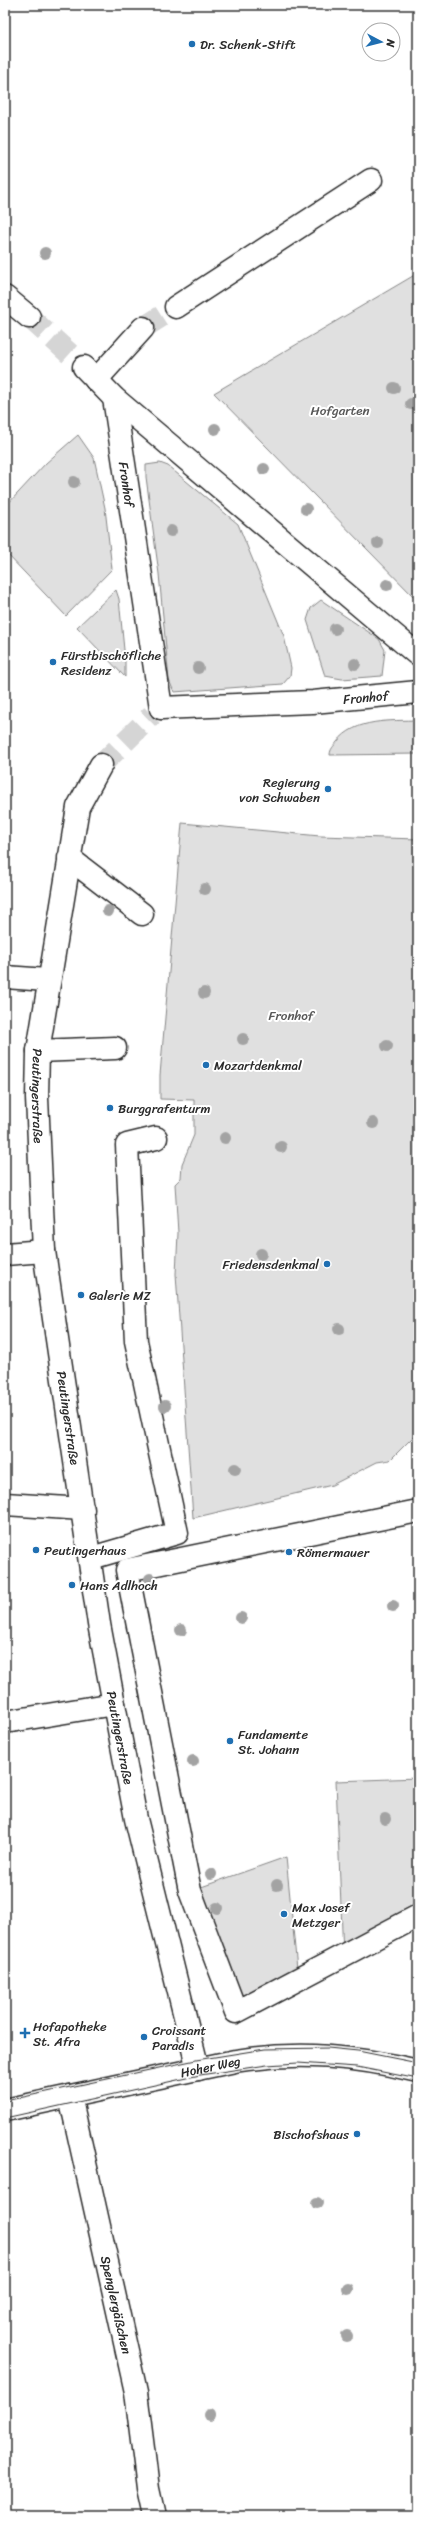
<svg xmlns="http://www.w3.org/2000/svg" width="423" height="2521" font-family="Sriracha,sans-serif">
	<style>
		.green { fill: #e0e0e0; stroke: #868686 }
		.lines { fill: none; stroke-linecap: round; stroke-linejoin: round }
		.minor-tunnel { stroke: #d5d5d5; stroke-width: 22; stroke-dasharray: 22 11; stroke-linecap: butt }
		.minor-casing { stroke: #2b2b2b; stroke-width: 25 }
		.minor { stroke: #fff; stroke-width: 22 }
		.tram { stroke: #2b2b2b; stroke-width: 1 }
		.tree { fill: #a3a3a3 }
		.poi-dot { fill: #1f6fb2; stroke: #fff; stroke-width: 1.5 }
		.labels { text-anchor: middle; stroke-width: 4; stroke-linejoin: round; paint-order: stroke }
		.poi-label { font-size: 13px; fill: #2b2b2b; stroke: #fff; text-anchor: start }
		.park-label { font-size: 13px; fill: #585858; stroke: #fff }
		.street-label { font-size: 13px; fill: #2b2b2b; stroke: #fff }
	</style>
	<rect width="100%" height="100%" fill="#fff"/>
	<filter id="ink" filterUnits="userSpaceOnUse"><feTurbulence type="fractalNoise" baseFrequency=".025" numOctaves="2"/><feDisplacementMap in="SourceGraphic" scale="8" xChannelSelector="R" yChannelSelector="G"/><feConvolveMatrix kernelMatrix="1 2 1 2 8 2 1 2 1" color-interpolation-filters="sRGB"/></filter>
	<g filter="url(#ink)">
		<!-- green -->
		<path class="green" d="M 418,273 L 418,601 L 214,393 Z
			M 78,435 L 94,458 L 105,508 L 112,569 L 66,616 L 5,552 L 5,507 L 46,463 Z
			M 160,463 L 168,466 L 238,524 L 284,636 L 291,668 L 290,676 L 283,684 L 174,692 L 169,680 L 159,574 L 146,477 L 146,465 Z
			M 116,590 L 119,599 L 125,660 L 125,677 L 77,627 Z
			M 321,600 L 379,639 L 385,650 L 382,676 L 342,679 L 325,676 L 307,620 L 311,608 Z
			M 418,720 L 418,754 L 330,755 C 330,749 334,746 337,742 C 355,718 391,721 418,720 Z
			M 182,823 L 320,836 L 418,839 L 418,1432 L 390,1460 L 377,1462 L 332,1485 L 193,1518 L 176,1274 L 178,1233 L 175,1184 L 181,1178 L 182,1164 L 194,1135 L 194,1100 L 160,1099 L 160,1075 Z
			M 418,1778 L 418,1916 L 343,1956 L 336,1781 Z
			M 286,1857 L 298,1979 L 236,2012 L 190,1891 Z"/>
		<g class="lines">
			<!-- minor-tunnel -->
			<path class="minor-tunnel" d="M 29,317 L 84,367
				M 143,328 L 176,307
				M 101,765 L 152,715"/>
			<defs>
				<g id="minor">
					<path d="M 5,297 L 29,317"/>
					<path d="M 176,307 L 371,180"/>
					<path d="M 84,367 L 114,398 L 418,655"/>
					<path d="M 96,380 L 143,328"/>
					<path id="s1" d="M 114,398 L 161,708"/>
					<path id="s2" d="M 161,708 L 313,702 L 418,692"/>
					<path id="s3" d="M 101,765 L 78,807 L 38,1051 L 37,1098 L 44,1251 L 99,1624 L 114,1704 L 136,1819 L 198,2069"/>
					<path d="M 69,858 L 142,914"/>
					<path d="M 5,977 L 47,980"/>
					<path d="M 38,1051 L 115,1048"/>
					<path d="M 5,1254 L 44,1251"/>
					<path d="M 5,1504 L 83,1509"/>
					<path d="M 418,1511 L 127,1570 L 190,1891 L 236,2012 L 418,1916"/>
					<path d="M 91,1558 L 177,1533 L 136,1341 L 127,1145 L 156,1138"/>
					<path d="M 5,1722 L 114,1704"/>
					<path id="s4" d="M 70,2096 L 136,2392 L 148,2489 L 154,2516"/>
					<path id="s5" d="M 5,2110 L 235,2061 C 300,2051 354,2056 418,2071"/>
				</g>
			</defs>
			<!-- minor casing -->
			<use href="#minor" class="minor-casing"/>
			<!-- minor -->
			<use href="#minor" class="minor"/>
			<!-- tram -->
			<path class="tram" d="M 5,2101 L 196,2060 L 265,2049 L 328,2048 L 358,2051 L 418,2063
				M 5,2118 L 200,2075 L 267,2065 L 298,2063 L 357,2067 L 418,2079"/>
		</g>
		<!-- trees -->
		<g class="tree">
			<circle cx="45" cy="253" r="6"/>
			<circle cx="394" cy="388" r="6"/>
			<circle cx="411" cy="404" r="6"/>
			<circle cx="215" cy="429" r="6"/>
			<circle cx="264" cy="469" r="6"/>
			<circle cx="74" cy="482" r="6"/>
			<circle cx="306" cy="509" r="6"/>
			<circle cx="171" cy="531" r="6"/>
			<circle cx="378" cy="543" r="6"/>
			<circle cx="387" cy="585" r="6"/>
			<circle cx="335" cy="629" r="6"/>
			<circle cx="355" cy="664" r="6"/>
			<circle cx="198" cy="668" r="6"/>
			<circle cx="205" cy="889" r="6"/>
			<circle cx="108" cy="911" r="6"/>
			<circle cx="204" cy="993" r="6"/>
			<circle cx="243" cy="1039" r="6"/>
			<circle cx="387" cy="1046" r="6"/>
			<circle cx="373" cy="1123" r="6"/>
			<circle cx="225" cy="1138" r="6"/>
			<circle cx="281" cy="1147" r="6"/>
			<circle cx="261" cy="1254" r="6"/>
			<circle cx="339" cy="1329" r="6"/>
			<circle cx="165" cy="1406" r="6"/>
			<circle cx="235" cy="1469" r="6"/>
			<circle cx="150" cy="1579" r="6"/>
			<circle cx="393" cy="1606" r="6"/>
			<circle cx="241" cy="1618" r="6"/>
			<circle cx="181" cy="1630" r="6"/>
			<circle cx="193" cy="1761" r="6"/>
			<circle cx="385" cy="1819" r="6"/>
			<circle cx="211" cy="1874" r="6"/>
			<circle cx="277" cy="1885" r="6"/>
			<circle cx="217" cy="1908" r="6"/>
			<circle cx="317" cy="2203" r="6"/>
			<circle cx="348" cy="2289" r="6"/>
			<circle cx="347" cy="2336" r="6"/>
			<circle cx="209" cy="2415" r="6"/>
		</g>
	</g>
	<!-- markers -->
	<g class="poi-dot">
		<circle cx="192" cy="44" r="4"/>
		<circle cx="53" cy="662" r="4"/>
		<circle cx="328" cy="789" r="4"/>
		<circle cx="206" cy="1065" r="4"/>
		<circle cx="110" cy="1108" r="4"/>
		<circle cx="327" cy="1264" r="4"/>
		<circle cx="81" cy="1295" r="4"/>
		<circle cx="36" cy="1550" r="4"/>
		<circle cx="289" cy="1552" r="4"/>
		<circle cx="72" cy="1585" r="4"/>
		<circle cx="230" cy="1741" r="4"/>
		<circle cx="284" cy="1914" r="4"/>
		<path d="M23 2027h4v4h4v4h-4v4h-4v-4h-4v-4h4z"/>
		<circle cx="144" cy="2037" r="4"/>
		<circle cx="357" cy="2134" r="4"/>
	</g>
	<g class="labels">
		<!-- poi labels -->
		<g class="poi-label">
			<text x="200" y="49">Dr. Schenk-Stift</text>
			<text x="61" y="660">Fürstbischöfliche<tspan x="61" dy="15">Residenz</tspan></text>
			<text x="320" y="787" text-anchor="end">Regierung<tspan x="320" dy="15">von Schwaben</tspan></text>
			<text x="214" y="1070">Mozartdenkmal</text>
			<text x="118" y="1113">Burggrafenturm</text>
			<text x="319" y="1269" text-anchor="end">Friedensdenkmal</text>
			<text x="89" y="1300">Galerie MZ</text>
			<text x="44" y="1555">Peutingerhaus</text>
			<text x="297" y="1557">Römermauer</text>
			<text x="80" y="1590">Hans Adlhoch</text>
			<text x="238" y="1739">Fundamente<tspan x="238" dy="15">St. Johann</tspan></text>
			<text x="292" y="1912">Max Josef<tspan x="292" dy="15">Metzger</tspan></text>
			<text x="33" y="2031">Hofapotheke<tspan x="33" dy="15">St. Afra</tspan></text>
			<text x="152" y="2035">Croissant<tspan x="152" dy="15">Paradis</tspan></text>
			<text x="349" y="2139" text-anchor="end">Bischofshaus</text>
		</g>
		<!-- park labels -->
		<g class="park-label">
			<text x="340" y="415">Hofgarten</text>
			<text x="291" y="1020">Fronhof</text>
		</g>
		<!-- street labels -->
		<g class="street-label">
			<text dy="5" stroke="none"><textPath href="#s1" startOffset="87">Fronhof</textPath></text>
			<text dy="5" stroke="none"><textPath href="#s2" startOffset="205">Fronhof</textPath></text>
			<text dy="5" stroke="none"><textPath href="#s3" startOffset="340">Peutingerstraße</textPath></text>
			<text dy="5" stroke="none"><textPath href="#s3" startOffset="664">Peutingerstraße</textPath></text>
			<text dy="5" stroke="none"><textPath href="#s3" startOffset="988">Peutingerstraße</textPath></text>
			<text dy="5" stroke="none"><textPath href="#s5" startOffset="210">Hoher Weg</textPath></text>
			<text dy="5" stroke="none"><textPath href="#s4" startOffset="214">Spenglergäßchen</textPath></text>
		</g>
	</g>
	<!-- margin -->
	<rect width="423" height="2521" fill="none" stroke="#fff" stroke-width="20"/>
	<rect x="10" y="10" width="403" height="2501" fill="none" stroke="#2b2b2b" stroke-width="1.5" filter="url(#ink)"/>
	<!-- north arrow -->
	<g transform="translate(381 42) rotate(97)"><circle r="19" fill="#ffffff" stroke="#aaaaaa"/>
	<path d="M0-3L7 15L0 10L-7 15Z" fill="#1f6fb2"/>
	<text y="-6" font-size="11" font-weight="bold" text-anchor="middle" fill="#2b2b2b">N</text>
	</g>
</svg>
